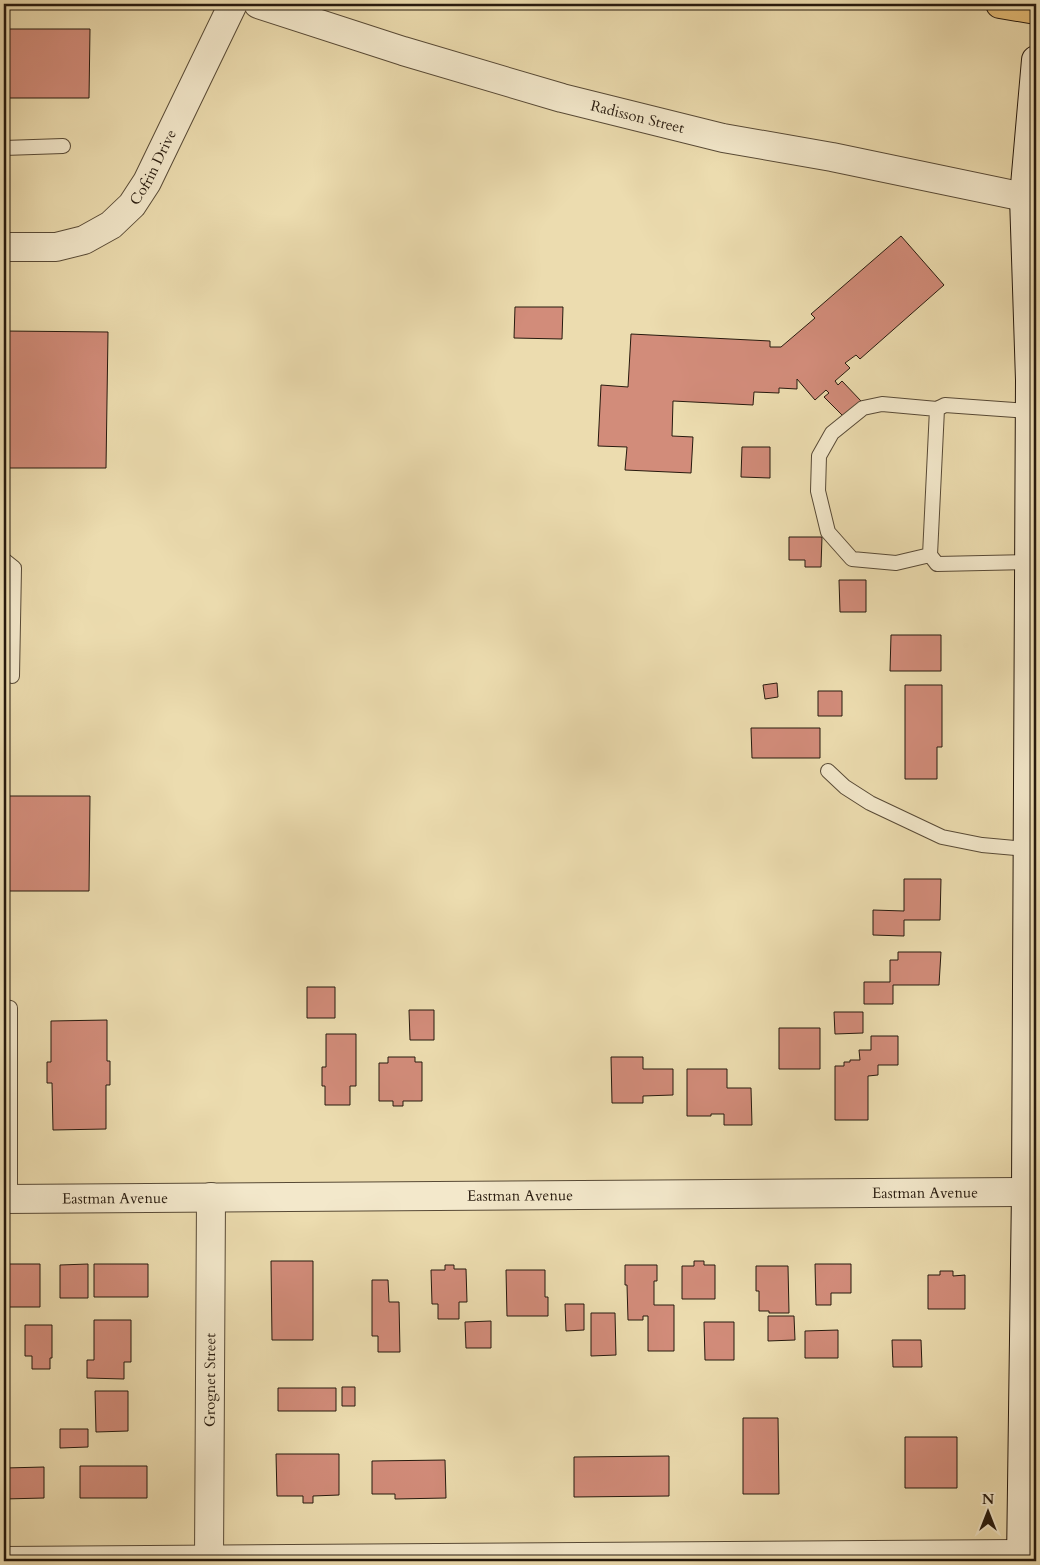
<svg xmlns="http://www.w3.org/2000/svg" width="1040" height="1565" font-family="Cardo,serif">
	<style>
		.building { fill: #d28c7a; stroke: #271a0e }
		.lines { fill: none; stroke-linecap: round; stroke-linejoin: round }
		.lane-casing { stroke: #584a36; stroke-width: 16 }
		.street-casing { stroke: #584a36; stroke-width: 30 }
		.secondary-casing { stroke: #271a0e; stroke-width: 30 }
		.highway-casing { stroke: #271a0e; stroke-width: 30 }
		.lane { stroke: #f3e8cb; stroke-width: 14 }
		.street { stroke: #f3e8cb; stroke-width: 28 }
		.secondary { stroke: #f3e8cb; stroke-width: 28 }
		.highway { stroke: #e6be78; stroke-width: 28 }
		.labels { text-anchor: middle; stroke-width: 4.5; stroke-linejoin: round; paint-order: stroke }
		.street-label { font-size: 15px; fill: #271a0e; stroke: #f3e8cb }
	</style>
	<rect width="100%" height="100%" fill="#ecdcaf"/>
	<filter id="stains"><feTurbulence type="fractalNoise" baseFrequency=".004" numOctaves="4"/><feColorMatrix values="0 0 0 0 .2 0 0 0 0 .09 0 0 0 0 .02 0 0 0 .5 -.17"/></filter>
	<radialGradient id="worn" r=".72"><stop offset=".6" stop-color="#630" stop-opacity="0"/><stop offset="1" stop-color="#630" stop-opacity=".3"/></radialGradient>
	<!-- building -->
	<path class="building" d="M 4,29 L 90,29 L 89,98 L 4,98 Z
		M 901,236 L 944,285 L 860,359 L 856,355 L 845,363 L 850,368 L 835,381 L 838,385 L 842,381 L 861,401 L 844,417 L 824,397 L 829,393 L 826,390 L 815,400 L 797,379 L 797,389 L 779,388 L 779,393 L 754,392 L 753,405 L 673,401 L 672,436 L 693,437 L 691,473 L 625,470 L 627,447 L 598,446 L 601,385 L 628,387 L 631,334 L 770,341 L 770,347 L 781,347 L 815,318 L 811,314 Z
		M 515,307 L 563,307 L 562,339 L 514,338 Z
		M 4,331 L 108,332 L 106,468 L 4,468 Z
		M 742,447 L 770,447 L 770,478 L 741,477 Z
		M 789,537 L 822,537 L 821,567 L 805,567 L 805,560 L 789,560 Z
		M 839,580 L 866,580 L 866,612 L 840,612 Z
		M 891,635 L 941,635 L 941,671 L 890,671 Z
		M 777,683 L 778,697 L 765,699 L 763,685 Z
		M 905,685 L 942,685 L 942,747 L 937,747 L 937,779 L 905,779 Z
		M 818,691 L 842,691 L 842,716 L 818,716 Z
		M 751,728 L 820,728 L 820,758 L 752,758 Z
		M 4,796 L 90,796 L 89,891 L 4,891 Z
		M 904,879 L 941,879 L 940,920 L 904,920 L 904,936 L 873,935 L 873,910 L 904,911 Z
		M 898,952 L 941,952 L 939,985 L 893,985 L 893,1004 L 864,1004 L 864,982 L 890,982 L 890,960 L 898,960 Z
		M 307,987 L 335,987 L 335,1018 L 307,1018 Z
		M 409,1010 L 434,1010 L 434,1040 L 410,1040 Z
		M 834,1012 L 863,1012 L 863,1033 L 835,1034 Z
		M 107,1020 L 107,1061 L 110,1061 L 110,1085 L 106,1085 L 106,1129 L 53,1130 L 52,1083 L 47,1083 L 47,1062 L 51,1062 L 51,1021 Z
		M 779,1028 L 820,1028 L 820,1069 L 779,1069 Z
		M 326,1034 L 356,1034 L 356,1086 L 350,1086 L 350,1105 L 325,1105 L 325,1086 L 322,1086 L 322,1067 L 326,1067 Z
		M 871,1036 L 898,1036 L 898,1065 L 878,1065 L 878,1075 L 868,1076 L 868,1120 L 835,1120 L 835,1066 L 844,1066 L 844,1062 L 850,1062 L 850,1060 L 860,1060 L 859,1050 L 871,1050 Z
		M 388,1057 L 415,1057 L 415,1062 L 422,1062 L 422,1101 L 403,1101 L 403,1106 L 393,1106 L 393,1101 L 379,1101 L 379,1063 L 388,1063 Z
		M 611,1057 L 643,1057 L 643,1069 L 673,1069 L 673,1095 L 643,1096 L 643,1103 L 612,1103 Z
		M 687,1069 L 727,1069 L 727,1088 L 751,1088 L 752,1125 L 724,1125 L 724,1114 L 711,1114 L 711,1116 L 687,1116 Z
		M 271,1261 L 313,1261 L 313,1340 L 272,1340 Z
		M 694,1261 L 704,1261 L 704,1265 L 715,1265 L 715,1299 L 682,1299 L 682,1266 L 694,1266 Z
		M 4,1264 L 40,1264 L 40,1307 L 4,1307 Z
		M 88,1264 L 88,1298 L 60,1298 L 60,1265 Z
		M 94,1264 L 148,1264 L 148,1297 L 94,1297 Z
		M 815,1264 L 851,1264 L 851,1293 L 831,1293 L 831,1305 L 816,1305 Z
		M 445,1265 L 454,1265 L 454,1269 L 466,1269 L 467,1302 L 459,1302 L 459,1319 L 438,1319 L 438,1304 L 432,1304 L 431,1270 L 445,1270 Z
		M 625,1265 L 657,1265 L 657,1281 L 654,1281 L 654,1305 L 674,1305 L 674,1351 L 648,1351 L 648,1316 L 643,1316 L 643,1320 L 628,1320 L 627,1285 L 625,1285 Z
		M 756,1266 L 788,1266 L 789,1313 L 769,1313 L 769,1311 L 759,1311 L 759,1291 L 756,1291 Z
		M 506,1270 L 545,1270 L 545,1297 L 548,1297 L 548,1316 L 507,1316 Z
		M 940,1271 L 953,1271 L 953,1276 L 965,1275 L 965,1309 L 928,1309 L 928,1275 L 940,1275 Z
		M 372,1280 L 388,1280 L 389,1302 L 399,1302 L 400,1352 L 378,1352 L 378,1336 L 372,1336 Z
		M 565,1304 L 584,1304 L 584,1330 L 566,1331 Z
		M 591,1313 L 615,1313 L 616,1355 L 591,1356 Z
		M 768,1316 L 794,1316 L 795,1340 L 768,1341 Z
		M 94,1320 L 131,1320 L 131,1362 L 124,1362 L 124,1379 L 87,1378 L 87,1360 L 94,1360 Z
		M 491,1321 L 491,1348 L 466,1348 L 465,1322 Z
		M 704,1322 L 734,1322 L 734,1360 L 705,1360 Z
		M 25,1325 L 52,1325 L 52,1358 L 50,1358 L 50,1369 L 32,1369 L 32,1356 L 25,1356 Z
		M 838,1330 L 838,1358 L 805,1358 L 805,1331 Z
		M 892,1340 L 921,1340 L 922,1367 L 893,1367 Z
		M 342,1387 L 355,1387 L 355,1406 L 342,1406 Z
		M 278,1388 L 336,1388 L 336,1411 L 278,1411 Z
		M 95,1391 L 128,1391 L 128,1431 L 96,1432 Z
		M 743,1418 L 778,1418 L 779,1494 L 743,1494 Z
		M 60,1429 L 88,1429 L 88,1447 L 60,1448 Z
		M 905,1437 L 957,1437 L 957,1488 L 905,1488 Z
		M 4,1447 L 5,1468 L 44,1467 L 44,1498 L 4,1499 Z
		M 276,1454 L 339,1454 L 339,1495 L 313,1496 L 313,1503 L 303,1503 L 303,1496 L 277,1496 Z
		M 669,1456 L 669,1496 L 574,1497 L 574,1457 Z
		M 445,1460 L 446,1498 L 395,1499 L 395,1494 L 372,1494 L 372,1461 Z
		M 80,1466 L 147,1466 L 147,1498 L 80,1498 Z"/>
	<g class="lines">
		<defs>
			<path id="lane" d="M 4,148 L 63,146
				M 930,555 L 896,563 L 852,559 L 828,532 L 818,491 L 819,456 L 832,433 L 863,408 L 882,404 L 937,409
				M 4,560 L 14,568 L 12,676
				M 1028,562 L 937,564 L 930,555 L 937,409 L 945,405 L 1029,411
				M 828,771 L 845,787 L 870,803 L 942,837 L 982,845 L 1027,849
				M 4,1007 L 10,1008 L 10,1199"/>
			<g id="street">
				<path id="s1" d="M 258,4 L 403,51 L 562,98 L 723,138 L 832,157 L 1024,197"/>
				<path id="s2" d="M 4,247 L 56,247 L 84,240 L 111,225 L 132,205 L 147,182 L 233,4"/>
				<path id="s3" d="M 4,1199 L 1036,1192"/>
				<path d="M 4,1561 L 1021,1554"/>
				<path id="s4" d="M 209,1561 L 211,1197"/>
			</g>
			<path id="secondary" d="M 1021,1561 L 1026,1191 L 1030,380 L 1024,197 L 1036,60"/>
			<path id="highway" d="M 1000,4 L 1036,10"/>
		</defs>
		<!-- lane casing -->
		<use href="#lane" class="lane-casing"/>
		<!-- street casing -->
		<use href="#street" class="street-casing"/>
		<!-- secondary casing -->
		<use href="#secondary" class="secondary-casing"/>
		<!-- highway casing -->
		<use href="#highway" class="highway-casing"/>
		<!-- lane -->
		<use href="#lane" class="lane"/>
		<!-- street -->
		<use href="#street" class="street"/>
		<!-- secondary -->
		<use href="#secondary" class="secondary"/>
		<!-- highway -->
		<use href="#highway" class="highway"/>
	</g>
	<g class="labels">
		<!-- street labels -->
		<g class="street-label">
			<text dy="5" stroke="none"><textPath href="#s1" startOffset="396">Radisson Street</textPath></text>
			<text dy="5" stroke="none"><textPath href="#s2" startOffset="184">Cofrin Drive</textPath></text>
			<text dy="5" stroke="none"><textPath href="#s3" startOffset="921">Eastman Avenue</textPath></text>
			<text dy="5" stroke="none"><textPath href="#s3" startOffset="516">Eastman Avenue</textPath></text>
			<text dy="5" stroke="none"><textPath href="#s3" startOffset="111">Eastman Avenue</textPath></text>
			<text dy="5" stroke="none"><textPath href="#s4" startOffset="181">Grognet Street</textPath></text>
		</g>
	</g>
	<!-- margin -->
	<rect width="1040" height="1565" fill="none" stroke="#ecdcaf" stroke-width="20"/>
	<rect x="5" y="5" width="1030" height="1555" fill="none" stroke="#271a0e" stroke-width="2.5"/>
	<rect x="10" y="10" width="1020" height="1545" fill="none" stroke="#271a0e"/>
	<!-- north arrow -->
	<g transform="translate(988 1512)" stroke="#f3e8cb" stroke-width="4" paint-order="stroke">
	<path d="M0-4L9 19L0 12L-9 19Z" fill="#271a0e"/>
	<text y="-8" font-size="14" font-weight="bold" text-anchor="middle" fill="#271a0e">N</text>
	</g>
	<rect width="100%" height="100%" filter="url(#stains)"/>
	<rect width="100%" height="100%" fill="url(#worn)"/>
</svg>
